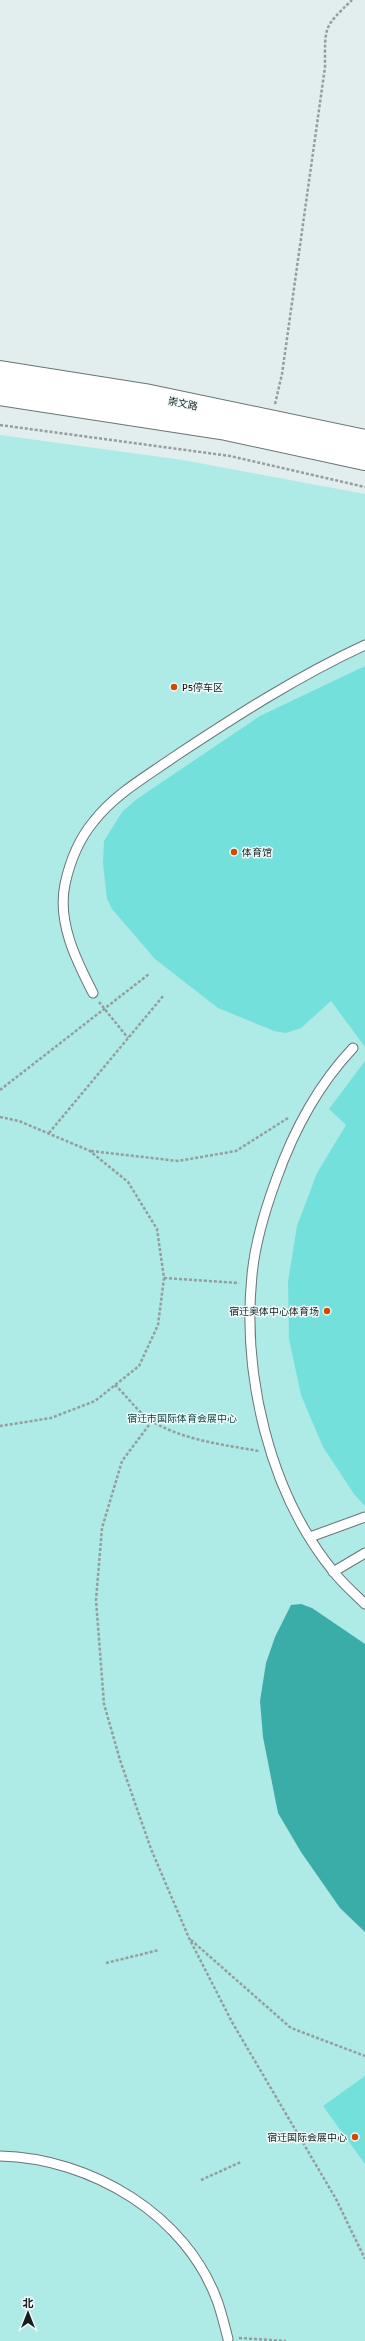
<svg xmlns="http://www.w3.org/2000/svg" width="365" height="2341" font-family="Signika,'Noto Sans SC',sans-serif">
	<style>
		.green { fill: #aeeae6 }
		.water { fill: #3bada8 }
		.building { fill: #74e0db }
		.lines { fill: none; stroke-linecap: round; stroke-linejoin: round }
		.service-casing { stroke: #697574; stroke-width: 11 }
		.tertiary-casing { stroke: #697574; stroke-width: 24 }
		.path { stroke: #949e9d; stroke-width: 2.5; stroke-dasharray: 3 2; stroke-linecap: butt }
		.service { stroke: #fff; stroke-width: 9 }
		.tertiary { stroke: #fff; stroke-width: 22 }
		.poi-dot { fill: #cf4b00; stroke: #eefbfa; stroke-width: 1.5 }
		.labels { text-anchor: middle; stroke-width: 3; stroke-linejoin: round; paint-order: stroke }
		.street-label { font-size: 10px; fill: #181d1d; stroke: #eefbfa }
		.poi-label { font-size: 10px; fill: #181d1d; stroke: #eefbfa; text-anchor: start }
		.park-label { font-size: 10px; fill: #0b3f3d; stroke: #eefbfa }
	</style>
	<rect width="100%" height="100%" fill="#e1eeed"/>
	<!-- green -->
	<path class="green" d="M 0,435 L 183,460 L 365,494 L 365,2341 L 0,2341 Z"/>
	<!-- water -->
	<path class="water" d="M 301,1604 L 312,1608 L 365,1644 L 365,1932 L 340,1908 L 301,1852 L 278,1813 L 263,1737 L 260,1701 L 266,1663 L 275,1637 L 291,1605 Z"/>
	<!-- building -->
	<path class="building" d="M 365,666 L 365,1047 L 331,1001 L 301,1028 L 286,1033 L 274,1031 L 218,1008 L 155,959 L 112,909 L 107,899 L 103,863 L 104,841 L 122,812 L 137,799 L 260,716 Z
		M 365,1061 L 365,1506 L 354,1494 L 323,1447 L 301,1395 L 289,1339 L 288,1282 L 297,1226 L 317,1173 L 346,1125 L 329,1109 Z
		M 365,2076 L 365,2164 L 323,2106 Z"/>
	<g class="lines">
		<defs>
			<path id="service" d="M 93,993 C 76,960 57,922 65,884 C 70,861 79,839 94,821 C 115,794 147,776 174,757 C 236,716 298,676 365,645
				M 353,1048 C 318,1085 293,1132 276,1180 C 265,1210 255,1243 252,1275 C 242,1375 269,1492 333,1571 C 342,1583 354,1593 365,1604
				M 310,1537 L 365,1517
				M 333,1572 L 365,1553
				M 0,2156 C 91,2158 187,2215 218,2303 C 222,2315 225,2327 228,2339"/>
			<path id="tertiary" d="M 0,372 L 145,395 L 365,441
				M 0,394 L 226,429 L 365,459"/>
		</defs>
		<!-- service casing -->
		<use href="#service" class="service-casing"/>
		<!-- tertiary casing -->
		<use href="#tertiary" class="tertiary-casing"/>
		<!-- path -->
		<path class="path" d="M 275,404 L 282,374 L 325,67 C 325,26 323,28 352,0
			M 0,425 L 230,456 L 365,487
			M 99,1002 L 128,1038
			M 0,1090 L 149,974
			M 0,1117 L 19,1121 L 90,1151 L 128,1182 L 157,1229 L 164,1278 L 158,1325 L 139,1366 L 95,1401 L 51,1418 L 0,1426
			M 49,1133 L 164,995
			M 91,1151 L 178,1161 L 236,1151 L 288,1118
			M 164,1278 L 239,1283
			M 115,1385 C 127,1396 139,1414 153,1422 C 184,1440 224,1445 259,1451
			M 152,1421 L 122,1461 L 102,1528 L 96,1600 L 104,1704 L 120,1760 L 151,1849 L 189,1938 L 232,2022 L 336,2199 L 365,2259
			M 191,1940 L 291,2028 L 365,2056
			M 106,1963 L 159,1950
			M 201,2180 L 241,2162
			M 239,2338 L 286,2341"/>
		<!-- service -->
		<use href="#service" class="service"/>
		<!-- tertiary -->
		<use href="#tertiary" class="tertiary"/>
	</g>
	<!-- markers -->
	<g class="poi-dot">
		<circle cx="174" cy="687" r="4"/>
		<circle cx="234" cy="852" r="4"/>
		<circle cx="327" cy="1311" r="4"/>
		<circle cx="355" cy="2137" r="4"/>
	</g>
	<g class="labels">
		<!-- street labels -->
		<g class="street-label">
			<text transform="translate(183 403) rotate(11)" y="4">崇文路</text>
		</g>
		<!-- poi labels -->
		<g class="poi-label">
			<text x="182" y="691">P5停车区</text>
			<text x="242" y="856">体育馆</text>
			<text x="319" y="1315" text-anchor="end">宿迁奥体中心体育场</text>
			<text x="347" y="2141" text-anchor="end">宿迁国际会展中心</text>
		</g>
		<!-- park labels -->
		<g class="park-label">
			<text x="182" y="1422">宿迁市国际体育会展中心</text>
		</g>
	</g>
	<!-- north arrow -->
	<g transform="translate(28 2313)" stroke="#eefbfa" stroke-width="3" paint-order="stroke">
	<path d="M0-3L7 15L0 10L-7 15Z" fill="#181d1d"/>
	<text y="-6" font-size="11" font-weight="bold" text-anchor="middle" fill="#181d1d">北</text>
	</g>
</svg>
